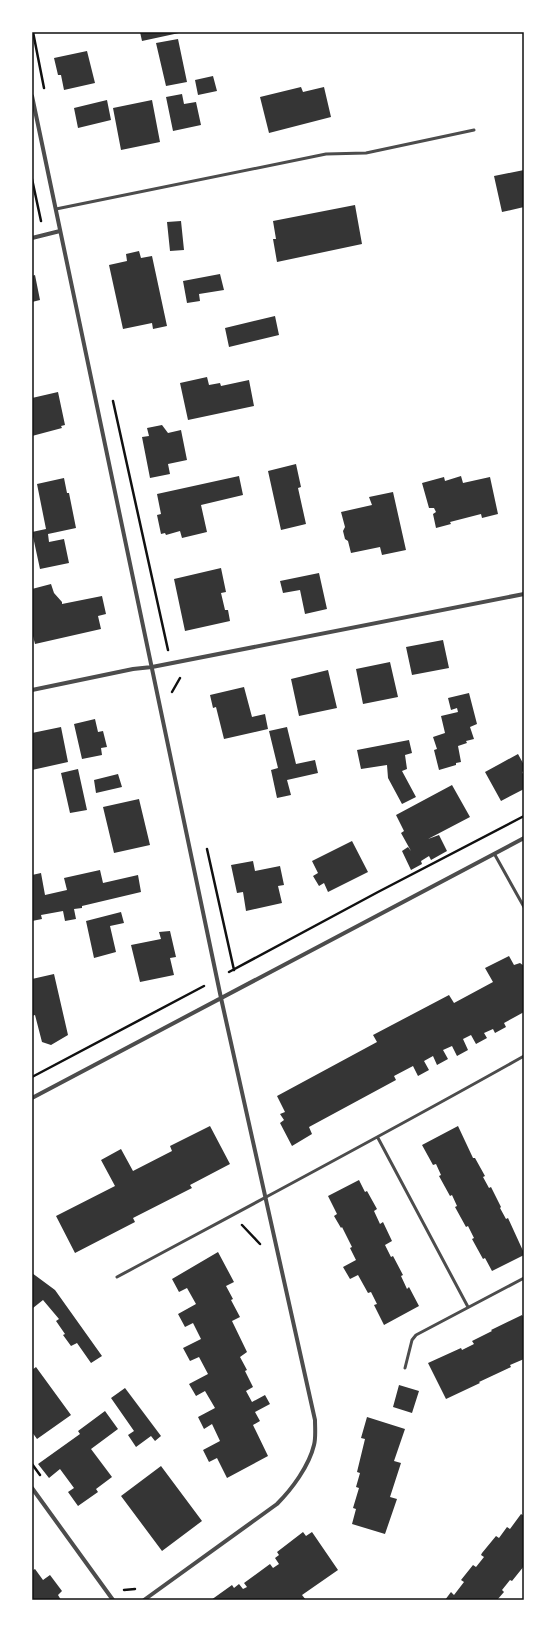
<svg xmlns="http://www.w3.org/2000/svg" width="556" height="1632" font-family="Rubik,sans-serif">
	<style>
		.building { fill: #353535 }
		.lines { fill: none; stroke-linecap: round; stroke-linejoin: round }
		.path { stroke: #111; stroke-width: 2.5 }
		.service { stroke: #4c4c4c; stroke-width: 3 }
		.minor { stroke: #4c4c4c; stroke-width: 4 }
		.neatline { fill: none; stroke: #111; stroke-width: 1.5 }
	</style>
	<rect width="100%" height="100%" fill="#fff"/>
	<!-- building -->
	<path class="building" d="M 140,32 L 178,32 L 179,33 L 142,41 Z
		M 178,39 L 187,82 L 166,86 L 156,43 Z
		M 87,51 L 95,83 L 64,90 L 61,75 L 58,75 L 54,58 Z
		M 213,76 L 217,91 L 198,95 L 195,80 Z
		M 301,87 L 303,92 L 324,87 L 331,117 L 269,133 L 260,97 Z
		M 182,94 L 184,104 L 196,102 L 201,125 L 173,131 L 166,97 Z
		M 107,100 L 111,120 L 78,128 L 74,108 Z
		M 152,100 L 160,142 L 121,150 L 113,108 Z
		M 524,170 L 524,207 L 502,212 L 494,176 Z
		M 355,205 L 362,244 L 277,262 L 273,239 L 276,239 L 273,221 Z
		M 181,221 L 184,250 L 170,251 L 167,222 Z
		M 139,251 L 141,258 L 152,256 L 167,326 L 153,329 L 152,323 L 123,329 L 109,265 L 127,261 L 126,254 Z
		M 220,274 L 224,290 L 199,294 L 200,301 L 187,303 L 183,281 Z
		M 35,275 L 40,300 L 32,302 L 32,276 Z
		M 275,316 L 279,335 L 229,347 L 225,328 Z
		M 207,377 L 209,385 L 220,383 L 221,386 L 249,380 L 254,406 L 188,420 L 180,383 Z
		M 58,392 L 65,425 L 61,426 L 62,428 L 32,436 L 32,398 Z
		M 162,425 L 168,433 L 181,430 L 187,460 L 168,464 L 170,474 L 150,478 L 142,437 L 149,436 L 147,428 Z
		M 296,464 L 301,487 L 298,488 L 306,524 L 281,530 L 268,471 Z
		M 239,476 L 243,495 L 201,505 L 207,532 L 182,538 L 180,531 L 166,535 L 165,533 L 161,534 L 157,515 L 161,514 L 157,494 Z
		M 461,476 L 463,483 L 490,477 L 498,514 L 482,518 L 481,514 L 450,522 L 451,524 L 436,528 L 433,514 L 436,512 L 434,508 L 429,508 L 422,483 L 444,477 L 445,481 Z
		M 64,478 L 67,493 L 69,493 L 76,528 L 48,534 L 49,542 L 64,539 L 69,563 L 40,569 L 32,532 L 46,529 L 37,484 Z
		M 393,492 L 406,550 L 382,555 L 380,547 L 351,553 L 348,541 L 345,539 L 343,531 L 345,527 L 341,512 L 372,505 L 369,497 Z
		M 221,568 L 226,592 L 221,593 L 225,610 L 228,610 L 230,621 L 185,631 L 174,579 Z
		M 319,573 L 327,609 L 305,614 L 300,590 L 283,593 L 280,581 Z
		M 51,584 L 54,593 L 62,602 L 62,604 L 102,596 L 106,614 L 98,616 L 101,629 L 35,644 L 32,632 L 32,589 Z
		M 443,640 L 449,668 L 412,675 L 406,647 Z
		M 390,662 L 398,697 L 363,704 L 356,669 Z
		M 328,670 L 337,708 L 299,716 L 291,679 Z
		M 244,687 L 252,717 L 265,714 L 268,729 L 224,739 L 216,707 L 213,708 L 210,695 Z
		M 469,693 L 477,724 L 470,727 L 474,739 L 466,741 L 467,743 L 458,746 L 461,762 L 456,763 L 456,765 L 439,770 L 434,750 L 437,749 L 433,737 L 445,733 L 441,716 L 458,712 L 457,708 L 451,710 L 448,698 Z
		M 95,719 L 98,732 L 103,731 L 107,747 L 101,748 L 102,755 L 82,759 L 74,724 Z
		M 61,727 L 68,762 L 32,770 L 32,733 Z
		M 287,727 L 296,764 L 315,760 L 318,773 L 287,780 L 291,795 L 277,798 L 271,770 L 278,768 L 269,731 Z
		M 409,740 L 412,753 L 405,755 L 407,769 L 402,771 L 416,797 L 402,804 L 388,778 L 387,765 L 361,769 L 357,750 Z
		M 518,754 L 524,765 L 524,771 L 522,772 L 524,776 L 524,789 L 501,801 L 485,772 Z
		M 78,769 L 87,810 L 70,813 L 61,773 Z
		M 118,774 L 122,787 L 96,793 L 94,780 Z
		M 452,785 L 470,817 L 428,839 L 439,835 L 447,851 L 431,860 L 429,856 L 421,861 L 422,864 L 411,870 L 402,851 L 408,847 L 411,851 L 401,833 L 404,831 L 396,815 Z
		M 139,799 L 150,845 L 114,853 L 103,807 Z
		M 352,841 L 368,872 L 328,892 L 324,883 L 319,886 L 313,876 L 318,873 L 312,861 Z
		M 253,861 L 255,871 L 280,866 L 284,885 L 278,886 L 282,903 L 246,911 L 243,892 L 237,893 L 231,865 Z
		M 100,870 L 103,883 L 138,875 L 141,892 L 82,906 L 82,908 L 74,909 L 76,919 L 65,921 L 63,911 L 41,915 L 42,919 L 32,921 L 32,875 L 41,873 L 45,895 L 67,890 L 64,878 Z
		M 121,912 L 124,923 L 110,926 L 116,952 L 94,958 L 86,921 Z
		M 170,931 L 176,957 L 170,958 L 174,975 L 140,982 L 131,945 L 161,939 L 159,932 Z
		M 509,956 L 514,965 L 520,963 L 524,966 L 524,1012 L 504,1023 L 506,1027 L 495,1033 L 493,1029 L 484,1033 L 487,1038 L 476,1044 L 471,1035 L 463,1039 L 468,1050 L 457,1056 L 452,1046 L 443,1050 L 448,1059 L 437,1065 L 433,1056 L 424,1061 L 429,1070 L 418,1076 L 413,1066 L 394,1076 L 396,1080 L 309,1127 L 312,1134 L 292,1146 L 280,1123 L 284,1120 L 280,1114 L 285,1112 L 277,1096 L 377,1042 L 373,1035 L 449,995 L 454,1003 L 493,982 L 485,968 Z
		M 54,974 L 68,1035 L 51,1045 L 42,1042 L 35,1015 L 32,1016 L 32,979 Z
		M 210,1126 L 230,1164 L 190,1185 L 192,1188 L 133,1218 L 135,1222 L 75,1253 L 56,1216 L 115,1186 L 101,1160 L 121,1149 L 133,1171 L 172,1151 L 170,1146 Z
		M 458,1126 L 473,1158 L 475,1158 L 485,1176 L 483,1177 L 489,1188 L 491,1187 L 501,1207 L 500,1208 L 506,1219 L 508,1218 L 524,1253 L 524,1255 L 492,1271 L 485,1258 L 483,1259 L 472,1239 L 474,1238 L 468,1226 L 466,1227 L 455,1207 L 457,1206 L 452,1195 L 450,1196 L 439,1176 L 441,1175 L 436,1164 L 433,1165 L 422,1145 Z
		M 359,1180 L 365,1192 L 367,1191 L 377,1209 L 374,1211 L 380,1224 L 383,1222 L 392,1241 L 385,1245 L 391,1257 L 393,1256 L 403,1275 L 401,1276 L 407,1289 L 409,1287 L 419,1306 L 384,1325 L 374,1305 L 377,1304 L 371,1292 L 368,1293 L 358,1275 L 350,1279 L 343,1267 L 356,1260 L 350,1248 L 352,1247 L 342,1227 L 341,1228 L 334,1216 L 337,1214 L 328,1196 Z
		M 218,1252 L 234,1282 L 226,1286 L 233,1299 L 231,1300 L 240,1317 L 232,1321 L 247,1352 L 240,1357 L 247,1370 L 245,1371 L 253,1387 L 246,1391 L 252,1402 L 265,1395 L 270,1404 L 255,1412 L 260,1421 L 253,1425 L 268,1456 L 227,1478 L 217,1458 L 209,1462 L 203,1450 L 220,1441 L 212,1424 L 204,1429 L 198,1417 L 215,1408 L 205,1391 L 196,1396 L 189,1384 L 208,1374 L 199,1357 L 190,1361 L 183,1348 L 201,1339 L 193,1323 L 185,1327 L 178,1314 L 196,1304 L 187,1288 L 179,1292 L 172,1279 Z
		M 32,1273 L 55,1290 L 102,1356 L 91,1363 L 77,1343 L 71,1346 L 63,1335 L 65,1334 L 56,1321 L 59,1319 L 43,1300 L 33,1308 Z
		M 522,1315 L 524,1318 L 524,1359 L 510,1365 L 511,1367 L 479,1382 L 480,1383 L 446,1399 L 428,1363 L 461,1348 L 462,1350 L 474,1344 L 472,1341 L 492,1331 L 491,1330 Z
		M 36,1367 L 71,1415 L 37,1439 L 32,1432 L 32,1370 Z
		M 399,1385 L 419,1391 L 412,1413 L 393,1407 Z
		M 125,1388 L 161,1436 L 155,1441 L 151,1436 L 136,1447 L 128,1435 L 134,1431 L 111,1398 Z
		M 105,1411 L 118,1429 L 91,1449 L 112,1477 L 96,1489 L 98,1492 L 78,1506 L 68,1492 L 74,1488 L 60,1469 L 49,1478 L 38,1464 L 80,1434 L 78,1431 Z
		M 367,1417 L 405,1429 L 394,1461 L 401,1463 L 390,1497 L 397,1499 L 385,1534 L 352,1524 L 356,1509 L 353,1508 L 359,1488 L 356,1487 L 360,1473 L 357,1472 L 365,1439 L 361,1438 Z
		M 161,1466 L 202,1521 L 162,1551 L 121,1496 Z
		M 521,1514 L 524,1516 L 524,1566 L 512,1581 L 510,1580 L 502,1590 L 504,1592 L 497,1600 L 445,1600 L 451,1592 L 454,1595 L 464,1582 L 461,1580 L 473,1565 L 476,1567 L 484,1557 L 481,1555 L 482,1553 L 496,1536 L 499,1538 L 507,1527 L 510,1529 Z
		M 303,1532 L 306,1536 L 312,1532 L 338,1570 L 302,1595 L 306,1600 L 211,1600 L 232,1585 L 234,1588 L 239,1584 L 243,1589 L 247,1587 L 244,1583 L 270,1564 L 273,1568 L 279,1564 L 275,1558 L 279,1555 L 277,1552 Z
		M 35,1569 L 43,1580 L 50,1575 L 62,1591 L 58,1595 L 61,1600 L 32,1600 L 32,1571 Z"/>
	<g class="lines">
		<!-- path -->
		<path class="path" d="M 33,32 L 44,88
			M 32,179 L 41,221
			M 113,401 L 168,650
			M 172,692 L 180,678
			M 207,849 L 234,970
			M 229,972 L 378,892 L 524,816
			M 32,1077 L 204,986
			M 242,1225 L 260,1244
			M 32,1464 L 40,1475
			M 124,1590 L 135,1589"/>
		<!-- service -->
		<path class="service" d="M 56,209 L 326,154 L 366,153 L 474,130
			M 495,855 L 524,907
			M 378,1138 L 468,1307
			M 117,1277 C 253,1204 389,1132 524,1056
			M 405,1368 L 412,1340 L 416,1335 L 524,1278"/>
		<!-- minor -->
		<path class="minor" d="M 32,96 L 221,998 L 315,1420 C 315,1428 316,1438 314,1445 C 309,1466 292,1489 277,1504 L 144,1600
			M 32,238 L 60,231
			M 32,690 L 133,669 L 152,667 L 524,594
			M 32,1098 L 524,838
			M 32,1488 L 113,1600"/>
	</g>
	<!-- border -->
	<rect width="556" height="1632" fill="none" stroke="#ffffff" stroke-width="66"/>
	<rect x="33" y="33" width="490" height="1566" class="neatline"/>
</svg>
